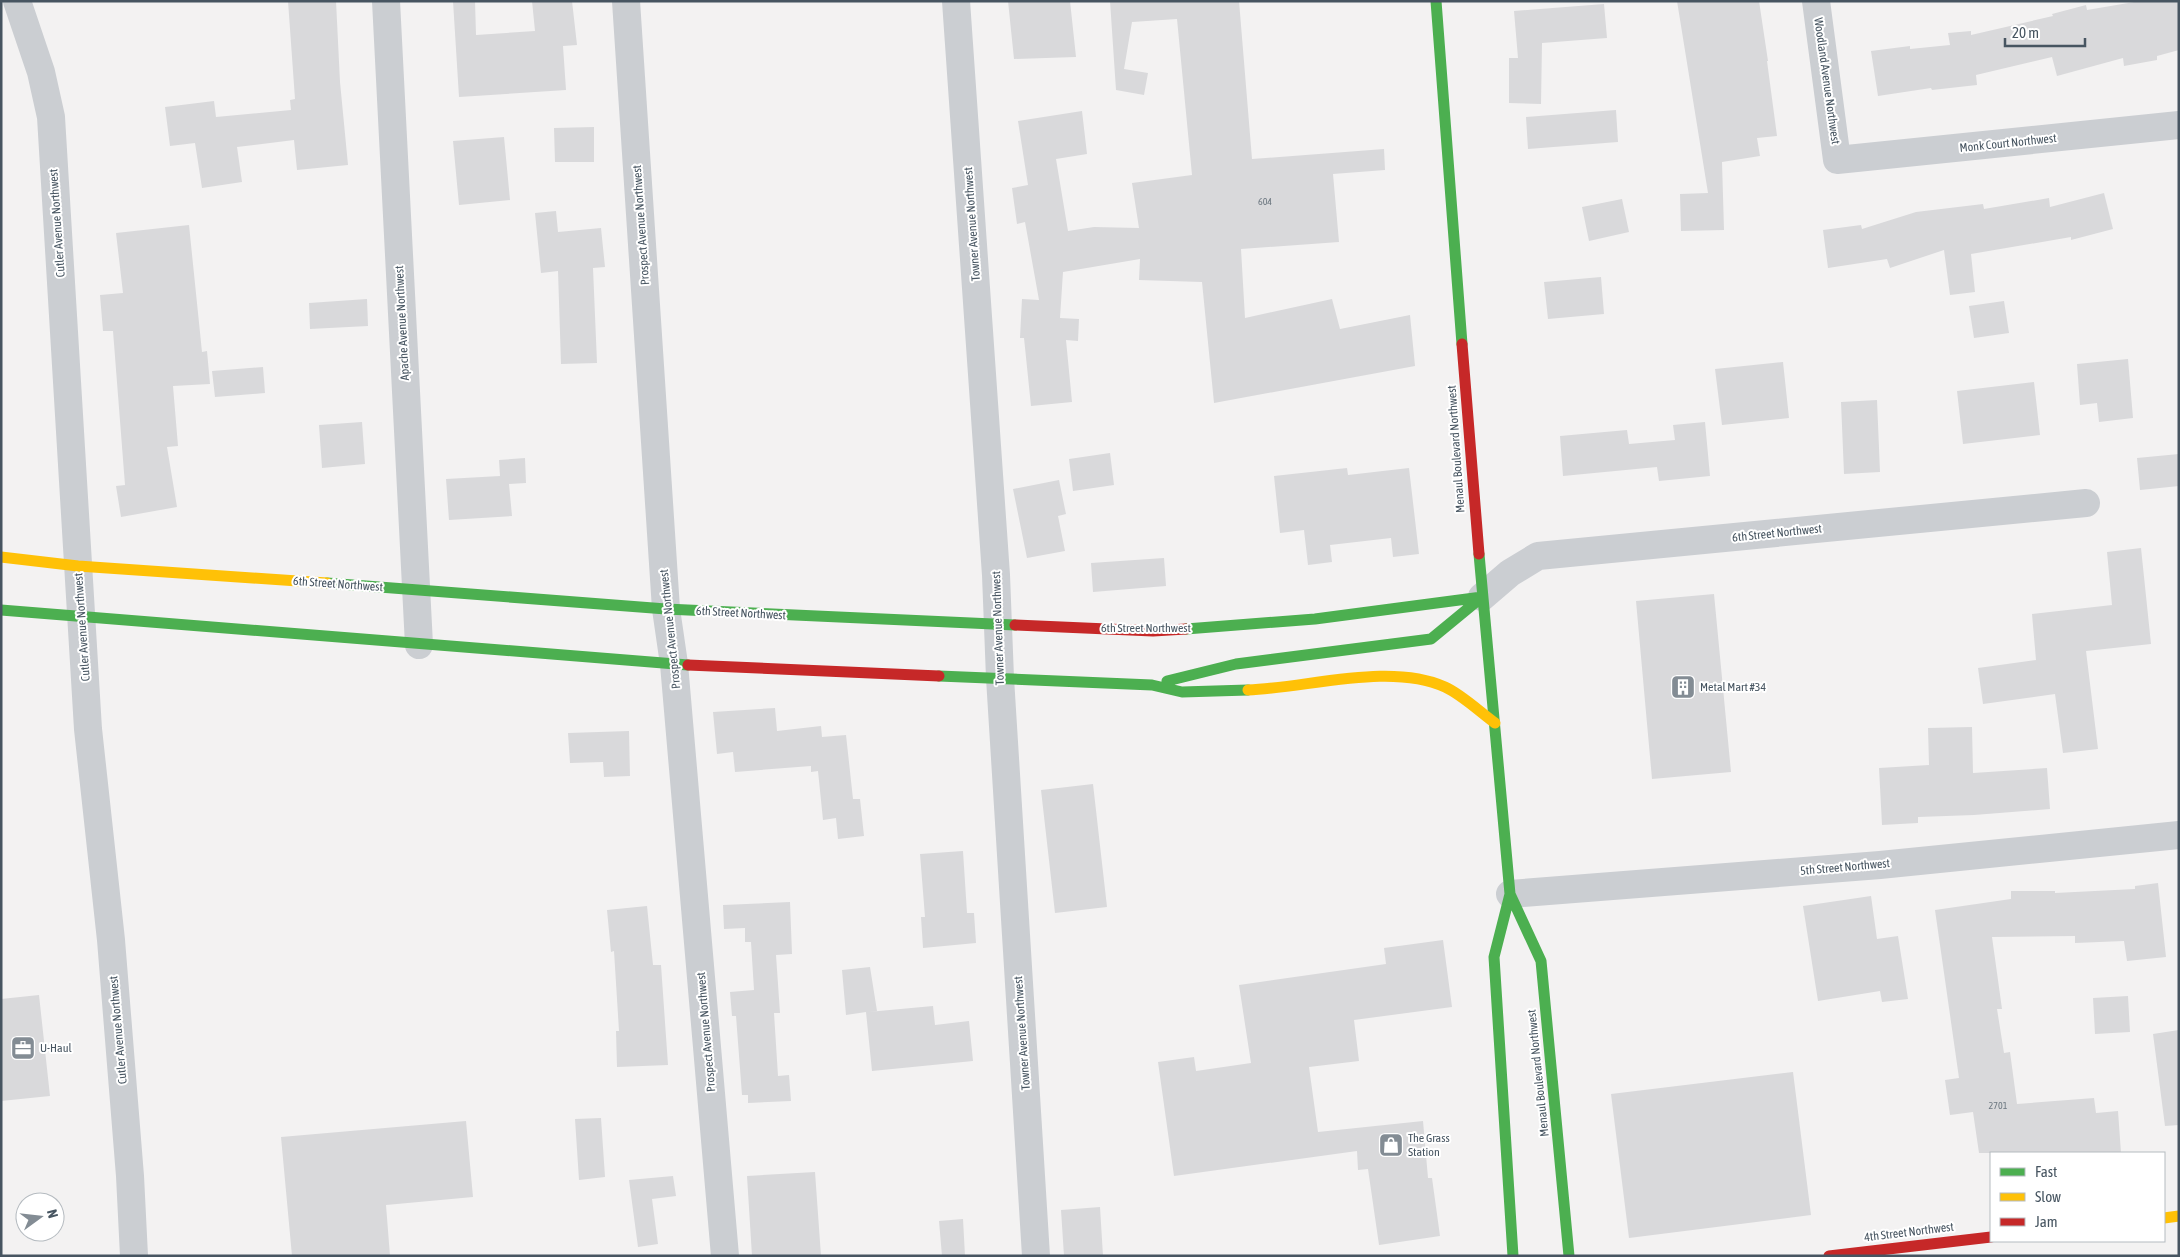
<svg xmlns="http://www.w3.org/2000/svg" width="2180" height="1257" font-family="'Asap Condensed',sans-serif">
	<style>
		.building { fill: #d9d9db }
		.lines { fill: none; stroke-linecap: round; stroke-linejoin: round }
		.street { stroke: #cbced2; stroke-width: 28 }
		.fast { stroke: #4caf50; stroke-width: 11 }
		.slow { stroke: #ffc107; stroke-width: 11 }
		.jam { stroke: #c62828; stroke-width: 11 }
		.labels { text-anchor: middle; stroke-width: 4; stroke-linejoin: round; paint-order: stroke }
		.number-label { font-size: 10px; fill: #6d7881 }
		.street-label { font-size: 12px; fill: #475561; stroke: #fff }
		.poi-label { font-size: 12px; fill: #475561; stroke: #fff; text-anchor: start }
	</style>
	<rect width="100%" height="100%" fill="#f3f2f2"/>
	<!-- building -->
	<path class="building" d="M 288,1 L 336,1 L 340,82 L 348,165 L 297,170 L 294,140 L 237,147 L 242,182 L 202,188 L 195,143 L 170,146 L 165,107 L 214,101 L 216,117 L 291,110 L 290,100 L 295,99 Z
		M 453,1 L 475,1 L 476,35 L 535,31 L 532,1 L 572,1 L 577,45 L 563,46 L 566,90 L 459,97 Z
		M 1008,1 L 1070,1 L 1076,57 L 1014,59 Z
		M 1110,1 L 1239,1 L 1252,159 L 1384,149 L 1385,170 L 1333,174 L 1339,242 L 1241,249 L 1245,318 L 1332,299 L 1340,329 L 1410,315 L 1415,366 L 1214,403 L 1202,282 L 1139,280 L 1140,259 L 1063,272 L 1060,318 L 1079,319 L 1078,341 L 1066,340 L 1072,402 L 1031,406 L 1024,338 L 1020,338 L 1022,299 L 1039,300 L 1025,222 L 1017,224 L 1012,188 L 1028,185 L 1018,121 L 1082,111 L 1087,154 L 1056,159 L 1068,231 L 1094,227 L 1139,228 L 1132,183 L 1192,175 L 1177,19 L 1132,22 L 1124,69 L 1148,73 L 1144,95 L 1116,90 Z
		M 1677,1 L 1759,1 L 1768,61 L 1767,61 L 1777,136 L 1757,138 L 1760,156 L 1722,162 L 1724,230 L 1681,231 L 1680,194 L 1708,193 Z
		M 2140,1 L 2179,1 L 2179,50 L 2157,56 L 2157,60 L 2124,66 L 2123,58 L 2057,76 L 2052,57 L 1976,75 L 1977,85 L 1932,90 L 1931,88 L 1878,96 L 1871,51 L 1910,46 L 1910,49 L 1950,45 L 1948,33 L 1971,31 L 1971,35 L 2053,16 L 2052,14 L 2086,5 L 2087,10 Z
		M 1604,4 L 1607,38 L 1542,43 L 1541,104 L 1509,103 L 1509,58 L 1518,58 L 1514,11 Z
		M 1616,110 L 1618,142 L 1528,149 L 1526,117 Z
		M 594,127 L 594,162 L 555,162 L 554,128 Z
		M 504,137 L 510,200 L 459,205 L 453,141 Z
		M 2104,193 L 2113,229 L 2071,240 L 2071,237 L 1971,254 L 1975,292 L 1950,295 L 1944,250 L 1890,268 L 1887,259 L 1828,268 L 1823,230 L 1861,225 L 1862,229 L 1916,212 L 1983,204 L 1984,209 L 2049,198 L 2050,207 Z
		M 1622,199 L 1629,232 L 1589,241 L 1582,207 Z
		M 556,211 L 558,232 L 601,228 L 605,267 L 593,268 L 597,363 L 561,364 L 558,271 L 541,273 L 535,213 Z
		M 189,225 L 202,352 L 207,351 L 210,384 L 173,386 L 178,446 L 167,447 L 177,507 L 121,517 L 116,486 L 125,485 L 113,331 L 103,331 L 100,295 L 123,293 L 116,233 Z
		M 1601,277 L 1604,314 L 1548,319 L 1544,282 Z
		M 367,299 L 368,326 L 310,329 L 309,303 Z
		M 2004,301 L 2009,333 L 1974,338 L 1969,306 Z
		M 2128,359 L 2133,418 L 2099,422 L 2097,403 L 2080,405 L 2077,364 Z
		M 1783,362 L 1789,418 L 1722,425 L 1715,369 Z
		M 263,367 L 265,393 L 215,397 L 212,371 Z
		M 2034,382 L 2040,435 L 1963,444 L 1957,391 Z
		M 1877,400 L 1880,472 L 1844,474 L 1841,402 Z
		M 362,422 L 365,464 L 322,468 L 319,425 Z
		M 1705,422 L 1710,476 L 1659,481 L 1657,467 L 1563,476 L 1560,436 L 1627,430 L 1629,444 L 1675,440 L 1673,425 Z
		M 1110,453 L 1114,485 L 1073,491 L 1069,459 Z
		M 2179,454 L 2179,486 L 2140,490 L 2137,458 Z
		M 525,458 L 526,483 L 509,484 L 512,516 L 449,520 L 446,479 L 500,476 L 499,460 Z
		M 1347,468 L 1348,475 L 1409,468 L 1419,554 L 1393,557 L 1391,538 L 1330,545 L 1332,562 L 1308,565 L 1304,530 L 1280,533 L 1274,476 Z
		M 1059,480 L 1066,514 L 1058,516 L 1065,551 L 1027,558 L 1013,489 Z
		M 2141,548 L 2151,644 L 2086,651 L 2098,749 L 2063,753 L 2055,694 L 1983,704 L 1978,668 L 2036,660 L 2032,614 L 2112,605 L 2107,552 Z
		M 1164,558 L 1166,586 L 1093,592 L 1091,563 Z
		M 1714,594 L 1731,772 L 1652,779 L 1636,601 Z
		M 775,708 L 777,731 L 821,726 L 822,737 L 846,735 L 853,799 L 860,799 L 864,836 L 838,839 L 836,818 L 823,820 L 818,771 L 811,772 L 811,766 L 735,772 L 733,752 L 717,754 L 713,712 Z
		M 1972,727 L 1973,773 L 2047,768 L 2050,809 L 1974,815 L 1918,817 L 1918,823 L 1882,825 L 1879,768 L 1929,765 L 1928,728 Z
		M 629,731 L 630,776 L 604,777 L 603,762 L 570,763 L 568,733 Z
		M 1093,784 L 1107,907 L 1055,913 L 1041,790 Z
		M 963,851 L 967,913 L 974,913 L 976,943 L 923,948 L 921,917 L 925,917 L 920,854 Z
		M 2158,883 L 2166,957 L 2127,961 L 2124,941 L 2075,943 L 2075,936 L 1992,937 L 2002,1009 L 1997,1009 L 2004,1053 L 2010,1052 L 2017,1104 L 2094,1098 L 2096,1113 L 2118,1111 L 2121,1153 L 1979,1153 L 1973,1112 L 1950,1115 L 1945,1080 L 1959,1078 L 1935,910 L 2011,899 L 2011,891 L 2055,891 L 2055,893 L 2135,889 L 2135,886 Z
		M 1871,896 L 1877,939 L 1898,936 L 1908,999 L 1882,1002 L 1880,991 L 1818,1001 L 1803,906 Z
		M 790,902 L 792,954 L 776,955 L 780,1013 L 774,1013 L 778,1076 L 789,1075 L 791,1101 L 748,1103 L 748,1095 L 742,1095 L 736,1016 L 732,1016 L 730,992 L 754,990 L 751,942 L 745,942 L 745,928 L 724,929 L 723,905 Z
		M 647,906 L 653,965 L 661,965 L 668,1065 L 617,1067 L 616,1031 L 619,1031 L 614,951 L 611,952 L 607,910 Z
		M 1443,940 L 1452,1007 L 1354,1020 L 1359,1061 L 1309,1067 L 1318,1132 L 1423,1121 L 1428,1178 L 1432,1178 L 1440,1236 L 1379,1245 L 1368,1169 L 1358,1170 L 1357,1151 L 1174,1176 L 1158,1062 L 1194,1057 L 1196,1071 L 1251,1063 L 1239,985 L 1386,964 L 1384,948 Z
		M 870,967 L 877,1011 L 868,1012 L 933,1006 L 935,1025 L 969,1021 L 973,1061 L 872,1071 L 866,1012 L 846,1015 L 842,970 Z
		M 39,995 L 50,1096 L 1,1101 L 1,999 Z
		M 2128,996 L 2130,1032 L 2095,1034 L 2093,998 Z
		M 2179,1030 L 2179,1125 L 2165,1126 L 2153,1034 Z
		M 1793,1072 L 1811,1215 L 1629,1238 L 1611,1094 Z
		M 601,1118 L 605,1177 L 579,1180 L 575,1119 Z
		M 466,1121 L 473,1197 L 386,1205 L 390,1256 L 292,1256 L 281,1137 Z
		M 815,1172 L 821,1256 L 752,1256 L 747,1176 Z
		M 673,1176 L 676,1196 L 652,1199 L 658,1244 L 638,1247 L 629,1180 Z
		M 1100,1207 L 1103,1256 L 1064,1256 L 1061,1210 Z
		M 963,1219 L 965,1256 L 942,1256 L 939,1221 Z"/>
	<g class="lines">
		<!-- street -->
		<path class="street" d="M 17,1 L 41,72 L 51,117 L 88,729 L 111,940 L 130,1176 L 134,1256
			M 386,1 L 419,645
			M 626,1 L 666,609 L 674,664 L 725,1256
			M 956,1 L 996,575 L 1000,678 L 1036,1256
			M 1816,1 L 1837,160 L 2179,125
			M 1482,597 L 1510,573 L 1538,556 L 2086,503
			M 1510,894 L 1880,865 L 2179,835"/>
		<!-- fast -->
		<path class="fast" d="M 1436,1 L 1462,344
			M 1479,554 L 1510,894 L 1541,961 L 1569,1256
			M 327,583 L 666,609 L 1015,625
			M 1,610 L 688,665
			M 1186,629 L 1315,619 L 1482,597
			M 939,676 L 1152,685 L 1182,692 L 1248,690
			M 1167,681 L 1236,664 L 1431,639 L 1482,597
			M 1510,894 L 1494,957 L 1513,1256"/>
		<!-- slow -->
		<path class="slow" d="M 1,557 L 78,566 L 327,583
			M 1248,690 C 1307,688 1390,662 1445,687 C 1461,694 1480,712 1495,723
			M 2164,1218 L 2179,1216"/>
		<!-- jam -->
		<path class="jam" d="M 1462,344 L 1479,554
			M 1015,625 L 1153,631 L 1186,629
			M 688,665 L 939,676
			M 1829,1256 L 1991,1237"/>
	</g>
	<!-- icons -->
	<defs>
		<symbol id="building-square" viewBox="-11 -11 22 22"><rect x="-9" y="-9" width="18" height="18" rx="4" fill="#838c94" stroke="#fff"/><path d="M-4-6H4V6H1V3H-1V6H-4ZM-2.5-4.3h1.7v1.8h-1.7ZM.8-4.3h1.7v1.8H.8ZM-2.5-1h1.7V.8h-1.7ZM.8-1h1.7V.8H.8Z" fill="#fff"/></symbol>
		<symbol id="office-square" viewBox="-11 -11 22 22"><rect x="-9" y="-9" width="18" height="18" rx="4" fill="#838c94" stroke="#fff"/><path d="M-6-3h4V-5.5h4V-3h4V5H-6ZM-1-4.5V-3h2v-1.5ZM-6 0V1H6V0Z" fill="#fff"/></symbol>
		<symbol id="shop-square" viewBox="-11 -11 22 22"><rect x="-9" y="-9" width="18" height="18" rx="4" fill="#838c94" stroke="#fff"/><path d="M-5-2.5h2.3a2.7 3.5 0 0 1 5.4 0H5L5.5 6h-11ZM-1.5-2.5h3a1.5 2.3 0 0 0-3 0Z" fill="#fff"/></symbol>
	</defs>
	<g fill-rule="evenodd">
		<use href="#building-square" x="1669" y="673" width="28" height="28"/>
		<use href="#office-square" x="9" y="1034" width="28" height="28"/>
		<use href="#shop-square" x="1377" y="1131" width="28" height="28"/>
	</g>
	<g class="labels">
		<!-- number labels -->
		<g class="number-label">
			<text x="1265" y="205">604</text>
			<text x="1998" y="1109">2701</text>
		</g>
		<!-- street labels -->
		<g class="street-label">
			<text transform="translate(1827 81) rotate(82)" y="4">Woodland Avenue Northwest</text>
			<text transform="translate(2008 143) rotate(-6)" y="4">Monk Court Northwest</text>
			<text transform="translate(57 223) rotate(-94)" y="4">Cutler Avenue Northwest</text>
			<text transform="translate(972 224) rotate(-94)" y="4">Towner Avenue Northwest</text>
			<text transform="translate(641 225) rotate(-94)" y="4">Prospect Avenue Northwest</text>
			<text transform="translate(402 323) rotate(-93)" y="4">Apache Avenue Northwest</text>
			<text transform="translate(1456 449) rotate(-94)" y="4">Menaul Boulevard Northwest</text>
			<text transform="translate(1777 533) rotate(-6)" y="4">6th Street Northwest</text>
			<text transform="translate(338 584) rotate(4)" y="4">6th Street Northwest</text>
			<text transform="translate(741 613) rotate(3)" y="4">6th Street Northwest</text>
			<text transform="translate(82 627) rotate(-94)" y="4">Cutler Avenue Northwest</text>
			<text transform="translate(998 628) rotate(-92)" y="4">Towner Avenue Northwest</text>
			<text x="1146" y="632">6th Street Northwest</text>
			<text transform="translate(670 629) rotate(-96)" y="4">Prospect Avenue Northwest</text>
			<text transform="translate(1845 867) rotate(-5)" y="4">5th Street Northwest</text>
			<text transform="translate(118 1030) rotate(-95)" y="4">Cutler Avenue Northwest</text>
			<text transform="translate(706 1032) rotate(-95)" y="4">Prospect Avenue Northwest</text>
			<text transform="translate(1022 1033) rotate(-94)" y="4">Towner Avenue Northwest</text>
			<text transform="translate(1538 1073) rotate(-96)" y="4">Menaul Boulevard Northwest</text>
			<text transform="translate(1909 1232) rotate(-7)" y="4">4th Street Northwest</text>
		</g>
		<!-- poi labels -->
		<g class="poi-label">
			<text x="1700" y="691">Metal Mart #34</text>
			<text x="40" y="1052">U-Haul</text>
			<text x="1408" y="1142">The Grass<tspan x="1408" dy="14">Station</tspan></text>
		</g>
	</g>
	<!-- border -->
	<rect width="2180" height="1257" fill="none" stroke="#475561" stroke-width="5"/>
	<!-- legend -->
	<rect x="1990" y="1152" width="175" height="90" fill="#ffffff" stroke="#b5bbc0"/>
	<rect x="2000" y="1168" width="25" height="8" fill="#4caf50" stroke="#b5bbc0"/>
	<text x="2035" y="1177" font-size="15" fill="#475561">Fast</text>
	<rect x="2000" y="1193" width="25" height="8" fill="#ffc107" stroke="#b5bbc0"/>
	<text x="2035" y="1202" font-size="15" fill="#475561">Slow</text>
	<rect x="2000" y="1218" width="25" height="8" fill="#c62828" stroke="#b5bbc0"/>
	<text x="2035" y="1227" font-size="15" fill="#475561">Jam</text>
	<!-- north arrow -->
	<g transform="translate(40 1217) rotate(75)"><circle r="24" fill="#ffffff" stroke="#b5bbc0"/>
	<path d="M0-4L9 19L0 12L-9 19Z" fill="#838c94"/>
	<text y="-8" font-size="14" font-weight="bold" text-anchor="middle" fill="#475561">N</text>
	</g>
	<!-- scale -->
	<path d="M2005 38v8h80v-8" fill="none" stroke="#475561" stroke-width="2.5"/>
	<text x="2012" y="38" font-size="15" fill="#475561" stroke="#ffffff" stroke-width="4" paint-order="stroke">20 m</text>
</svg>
